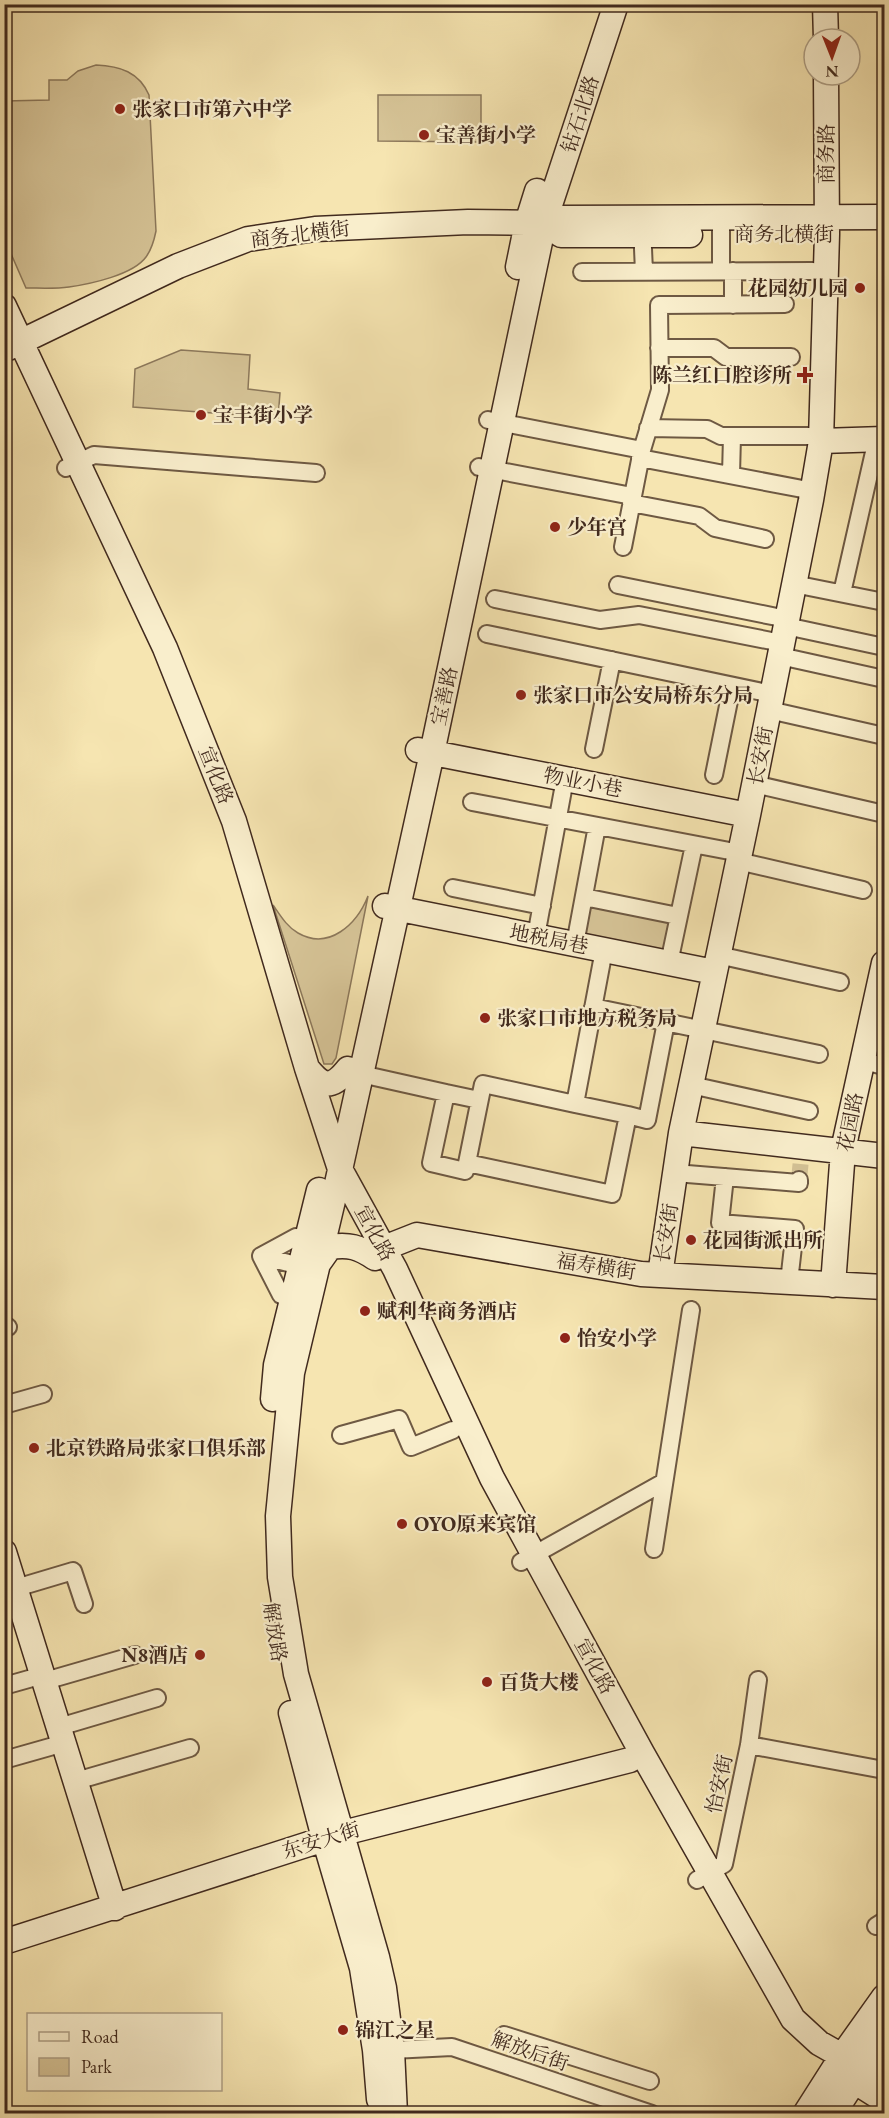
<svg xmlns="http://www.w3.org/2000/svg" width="889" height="2118" font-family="'EB Garamond','Noto Serif SC',serif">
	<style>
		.green { fill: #d7c598; stroke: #8c785b; stroke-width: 1.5 }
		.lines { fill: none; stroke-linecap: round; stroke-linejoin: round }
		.street-tunnel { stroke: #d2c094; stroke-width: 16; stroke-dasharray: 16 8; stroke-linecap: butt }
		.street-casing { stroke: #6e5943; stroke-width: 20 }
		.secondary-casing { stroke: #412a1e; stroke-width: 27 }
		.street { stroke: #f9eecc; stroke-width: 16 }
		.secondary { stroke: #f9eecc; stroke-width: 24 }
		.poi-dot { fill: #8f2418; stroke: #f9eecc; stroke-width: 2 }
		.labels { text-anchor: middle; stroke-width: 4.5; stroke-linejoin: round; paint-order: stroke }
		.poi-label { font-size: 20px; font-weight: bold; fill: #412a1e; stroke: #f9eecc; text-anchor: start }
		.street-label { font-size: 20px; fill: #412a1e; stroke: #f9eecc }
	</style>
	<rect width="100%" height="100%" fill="#f6e5b1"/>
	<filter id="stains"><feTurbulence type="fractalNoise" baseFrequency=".00333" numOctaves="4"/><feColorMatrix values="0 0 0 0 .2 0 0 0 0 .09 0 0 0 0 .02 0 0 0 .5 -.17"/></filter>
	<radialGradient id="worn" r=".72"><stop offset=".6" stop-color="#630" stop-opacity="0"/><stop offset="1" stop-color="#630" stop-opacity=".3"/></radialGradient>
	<!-- green -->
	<path class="green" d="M 96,65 C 120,66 139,72 149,95 L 156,231 C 154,241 152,249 146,257 C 133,275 90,284 69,287 C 55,289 40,288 26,288 L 5,240 L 5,101 L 49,100 L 49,80 L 67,80 L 78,71 Z
		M 378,95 L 481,95 L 481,142 L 378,141 Z
		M 181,350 L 250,355 L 248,389 L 280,393 L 278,418 L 133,407 L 135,369 Z
		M 368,896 L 336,1058 L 332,1064 L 324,1064 L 273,905 C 280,915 287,927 298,933 C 329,951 357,924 368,896 Z
		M 588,901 L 674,919 L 666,959 L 580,941 Z"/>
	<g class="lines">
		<!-- street-tunnel -->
		<path class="street-tunnel" d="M 799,1180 L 802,1149"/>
		<defs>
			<path id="street" d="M 721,218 L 721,271
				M 642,225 L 644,272
				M 733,271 L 733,305
				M 582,272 L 813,271
				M 659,348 L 714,348 L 726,357 L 791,357
				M 488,420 L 642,450
				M 648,428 L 707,429 L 721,436 L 809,436
				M 640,458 L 813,491
				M 479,467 L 632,496
				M 66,468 L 94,455 L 316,473
				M 731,475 L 732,436
				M 631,503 L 699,516 L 715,528 L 765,539
				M 623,547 L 642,450 L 660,390 L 659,305 L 785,304
				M 794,584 L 884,602
				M 618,585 L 777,617
				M 842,593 L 877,439
				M 495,599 L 600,620 L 639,615 L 782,643
				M 786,626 L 884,647
				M 487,634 L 772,694
				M 780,656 L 884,679
				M 769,710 L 884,736
				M 594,749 L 612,660
				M 714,775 L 732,686
				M 754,784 L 884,814
				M 472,802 L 740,853
				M 738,861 L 863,890
				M 453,888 L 542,906
				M 584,897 L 678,916
				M 536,936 L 565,779
				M 575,944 L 597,826
				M 718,955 L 840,982
				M 669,963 L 694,845
				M 593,1007 L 819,1054
				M 863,1061 L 884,1066
				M 361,1074 L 446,1093 L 431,1163 L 465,1171 L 467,1163 L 612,1194 L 628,1115 L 575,1104 L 604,950
				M 691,1085 L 809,1111
				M 446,1093 L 479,1100
				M 628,1115 L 647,1120 L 666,1022
				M 467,1163 L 483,1084 L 575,1104
				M 675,1173 L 799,1183 L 799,1180
				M 725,1177 L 720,1223 L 795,1229 L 789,1282
				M 261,1256 L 300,1266
				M 281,1295 L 261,1256 L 296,1237
				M 4,1328 L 8,1327
				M 4,1405 L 43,1394
				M 341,1435 L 399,1419 L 411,1447 L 453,1430
				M 654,1549 L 691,1310
				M 521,1562 L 664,1482
				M 16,1588 L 73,1571 L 84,1604
				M 45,1681 L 135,1655
				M 4,1686 L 43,1675
				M 59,1727 L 157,1698
				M 749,1745 L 884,1770
				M 4,1760 L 64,1743
				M 76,1781 L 190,1748
				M 697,1880 L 724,1864 L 749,1745 L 758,1680
				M 876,1926 L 884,1921
				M 504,2035 L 650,2081
				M 392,2050 L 452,2047 L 652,2114"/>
			<path id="secondary" d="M 825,4 L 826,39
				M 544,223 L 561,235 L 690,235
				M 518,267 L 527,223 L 537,191
				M 4,306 L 165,648 L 234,821 L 307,1068 L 340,1169 L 395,1269 L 492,1478 L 642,1753 L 793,2019 L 819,2043 L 884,2080
				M 8,348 L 178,266 L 248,239 L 315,229 L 468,222 L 544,223 L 563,218 L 884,217
				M 821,441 L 884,439
				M 418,750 L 748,815
				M 385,906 L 714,972
				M 307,1068 C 323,1088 332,1089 348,1069
				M 681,1133 L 884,1156
				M 384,1248 L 417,1235 L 641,1274 L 884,1287
				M 318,1264 L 330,1247 C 349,1244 359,1247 375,1258
				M 660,1275 L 681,1133 L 748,815 L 811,500 L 821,441 L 827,234 L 826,75
				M 833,1285 L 843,1150 L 884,963
				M 273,1399 L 276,1365 L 319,1190
				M 4,1552 L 115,1908
				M 291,1713 L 324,1838 L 362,1968 L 375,2050 L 379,2099
				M 4,1942 L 343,1833 L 630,1760 L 642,1753
				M 846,2076 L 884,2100
				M 395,2114 L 392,2050 L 384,1988 L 377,1957 L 296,1674 L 280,1577 L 278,1516 L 292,1373 L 336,1188 L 432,753 L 544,223 L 616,4
				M 805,2114 L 842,2056 L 884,1997
				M 833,2114 L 863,2068 L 877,2037 L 884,2026"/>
		</defs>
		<!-- street casing -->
		<use href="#street" class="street-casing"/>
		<!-- secondary casing -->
		<use href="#secondary" class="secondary-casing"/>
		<!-- street -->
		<use href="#street" class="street"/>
		<!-- secondary -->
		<use href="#secondary" class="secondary"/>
	</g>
	<!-- markers -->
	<g class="poi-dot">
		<circle cx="120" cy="109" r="6"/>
		<circle cx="424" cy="135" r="6"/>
		<circle cx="860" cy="288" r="6"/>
		<path d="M802 366h6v6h6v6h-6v6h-6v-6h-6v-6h6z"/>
		<circle cx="201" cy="415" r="6"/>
		<circle cx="555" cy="527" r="6"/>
		<circle cx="521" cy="695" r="6"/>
		<circle cx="485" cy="1018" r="6"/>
		<circle cx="691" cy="1240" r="6"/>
		<circle cx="365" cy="1311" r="6"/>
		<circle cx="565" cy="1338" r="6"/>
		<circle cx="34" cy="1448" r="6"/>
		<circle cx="402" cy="1524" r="6"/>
		<circle cx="200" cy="1655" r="6"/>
		<circle cx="487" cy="1682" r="6"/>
		<circle cx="343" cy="2030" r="6"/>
	</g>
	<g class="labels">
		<!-- poi labels -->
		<g class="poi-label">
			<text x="132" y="116">张家口市第六中学</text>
			<text x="436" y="142">宝善街小学</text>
			<text x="848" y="295" text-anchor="end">花园幼儿园</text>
			<text x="792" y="382" text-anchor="end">陈兰红口腔诊所</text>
			<text x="213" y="422">宝丰街小学</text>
			<text x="567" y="534">少年宫</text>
			<text x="533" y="702">张家口市公安局桥东分局</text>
			<text x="497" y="1025">张家口市地方税务局</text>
			<text x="703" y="1247">花园街派出所</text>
			<text x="377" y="1318">赋利华商务酒店</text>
			<text x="577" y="1345">怡安小学</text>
			<text x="46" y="1455">北京铁路局张家口俱乐部</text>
			<text x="414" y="1531">OYO原来宾馆</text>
			<text x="188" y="1662" text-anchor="end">N8酒店</text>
			<text x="499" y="1689">百货大楼</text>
			<text x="355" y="2037">锦江之星</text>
		</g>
		<!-- street labels -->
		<g class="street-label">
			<text transform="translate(580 114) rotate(-72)" y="7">钻石北路</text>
			<text transform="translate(826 154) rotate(-90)" y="7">商务路</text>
			<text transform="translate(300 234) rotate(-7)" y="7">商务北横街</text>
			<text x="784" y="241">商务北横街</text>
			<text transform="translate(444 696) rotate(-78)" y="7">宝善路</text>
			<text transform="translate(760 756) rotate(-79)" y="7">长安街</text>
			<text transform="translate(216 775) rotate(68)" y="7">宣化路</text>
			<text transform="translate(583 782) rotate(11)" y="7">物业小巷</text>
			<text transform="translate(549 939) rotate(11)" y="7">地税局巷</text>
			<text transform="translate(850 1122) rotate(-79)" y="7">花园路</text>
			<text transform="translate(375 1233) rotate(61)" y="7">宣化路</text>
			<text transform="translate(666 1233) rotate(-81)" y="7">长安街</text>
			<text transform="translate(596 1266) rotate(9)" y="7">福寿横街</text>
			<text transform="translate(275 1632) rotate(81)" y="7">解放路</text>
			<text transform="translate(595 1666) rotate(61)" y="7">宣化路</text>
			<text transform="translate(719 1784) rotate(-78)" y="7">怡安街</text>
			<text transform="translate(321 1840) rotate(-17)" y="7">东安大街</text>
			<text transform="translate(530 2051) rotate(19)" y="7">解放后街</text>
		</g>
	</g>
	<!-- margin -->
	<rect width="889" height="2118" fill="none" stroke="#f6e5b1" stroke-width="24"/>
	<rect x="6" y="6" width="877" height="2106" fill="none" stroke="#412a1e" stroke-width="3"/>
	<rect x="12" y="12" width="865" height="2094" fill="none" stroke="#412a1e" stroke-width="1.5"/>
	<!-- legend -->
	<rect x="27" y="2013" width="195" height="78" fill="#f9eecc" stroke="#afa086" stroke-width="1.5"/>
	<rect x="39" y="2032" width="30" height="9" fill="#f9eecc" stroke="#afa086" stroke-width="1.5"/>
	<text x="81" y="2043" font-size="18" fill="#412a1e">Road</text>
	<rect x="39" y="2058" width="30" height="18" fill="#d7c598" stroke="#afa086" stroke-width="1.5"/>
	<text x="81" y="2073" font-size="18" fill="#412a1e">Park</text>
	<!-- north arrow -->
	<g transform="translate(832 57) rotate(179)"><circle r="28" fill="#f9eecc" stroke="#afa086" stroke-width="1.5"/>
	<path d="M0-4.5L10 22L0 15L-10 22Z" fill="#8f2418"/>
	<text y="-9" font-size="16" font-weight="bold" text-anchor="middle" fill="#412a1e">N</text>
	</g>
	<rect width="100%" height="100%" filter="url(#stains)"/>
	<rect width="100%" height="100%" fill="url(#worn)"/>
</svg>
